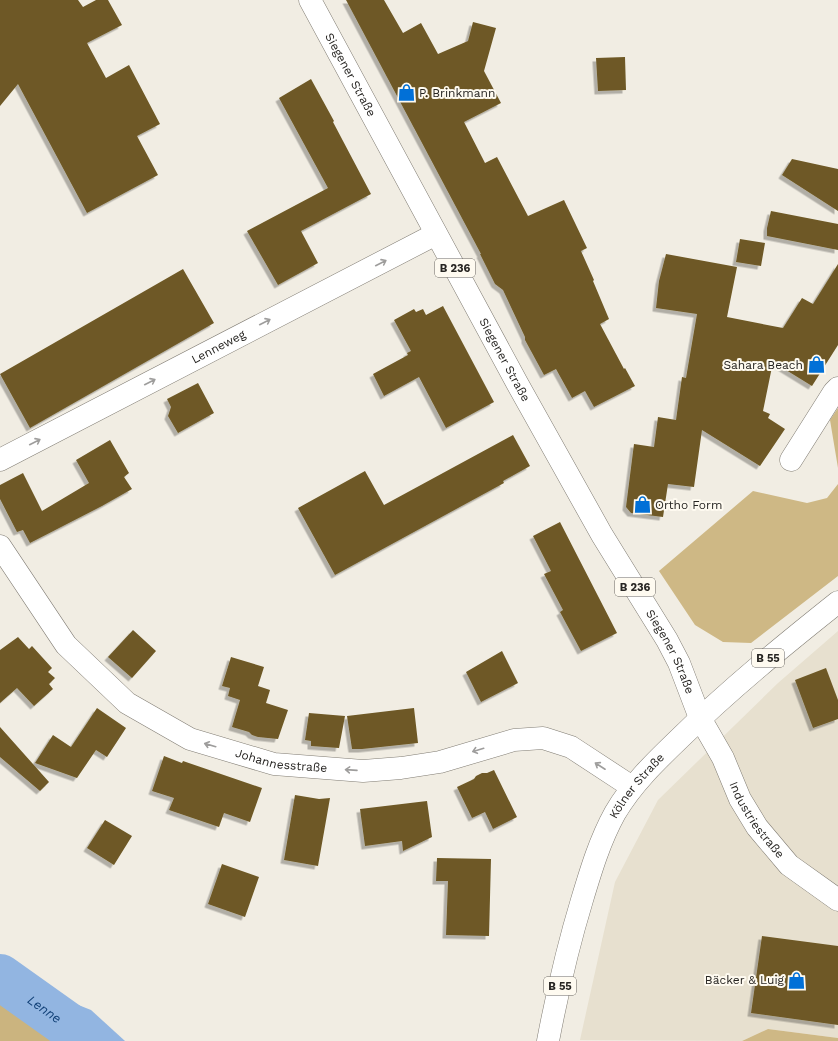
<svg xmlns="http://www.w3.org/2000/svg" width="838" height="1041" font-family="'Work Sans',sans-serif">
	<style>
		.built { fill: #e7e0cf }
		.green { fill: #ceb885 }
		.forest { fill: #cbb47f }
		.water { fill: #92b5e1 }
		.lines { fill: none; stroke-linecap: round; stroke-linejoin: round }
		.river { stroke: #92b5e1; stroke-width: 46 }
		.building { fill: #6e5925; filter: url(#shadow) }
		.street-casing { stroke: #807c73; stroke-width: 23 }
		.primary-casing { stroke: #807c73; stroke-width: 23 }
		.street { stroke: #fff; stroke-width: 22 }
		.primary { stroke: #fff; stroke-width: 22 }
		.oneway { stroke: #9e9d9c }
		.labels { text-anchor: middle; stroke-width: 4; stroke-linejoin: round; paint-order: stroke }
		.shield { fill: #fefaf0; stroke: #686560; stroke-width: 1 }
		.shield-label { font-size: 11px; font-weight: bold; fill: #272522 }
		.street-label { font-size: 12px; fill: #272522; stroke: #fefaf0 }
		.poi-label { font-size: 12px; fill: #272522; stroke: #fefaf0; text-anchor: start }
		.water-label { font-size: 13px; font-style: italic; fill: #114077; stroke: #fefaf0 }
	</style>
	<defs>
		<filter id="shadow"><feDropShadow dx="-3.5" dy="3.5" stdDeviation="0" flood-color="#0004"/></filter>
	</defs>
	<rect width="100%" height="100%" fill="#f1ede3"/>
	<!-- built -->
	<path class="built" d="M 838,631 L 838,1038 L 768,1029 L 742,1041 L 580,1040 L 615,882 L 658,800 L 778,683 Z"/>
	<!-- green -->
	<path class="green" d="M 838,408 L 838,468 L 830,420 Z
		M 838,484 L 838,576 L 751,643 L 723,642 L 695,625 L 659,571 L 753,491 L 807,503 L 827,498 Z
		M 768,1029 L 838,1038 L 838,1041 L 742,1041 Z"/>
	<!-- forest -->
	<path class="forest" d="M 0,962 L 18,981 L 67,1041 L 0,1041 Z"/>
	<!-- water -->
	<path class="water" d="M 18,981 L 91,1010 L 125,1041 L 67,1041 Z"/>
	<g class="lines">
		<!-- river -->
		<path class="river" id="s1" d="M 0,977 L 90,1041"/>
	</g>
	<!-- building -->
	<path class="building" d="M 0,0 L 78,0 L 83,7 L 96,0 L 108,0 L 122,25 L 87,43 L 106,78 L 129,65 L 160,124 L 137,136 L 158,175 L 87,213 L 18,84 L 0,106 Z
		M 346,0 L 384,0 L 403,33 L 421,23 L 438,54 L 468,41 L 473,22 L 496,28 L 484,71 L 501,103 L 464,122 L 485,163 L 497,157 L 528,216 L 564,200 L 587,248 L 581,251 L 594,280 L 593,281 L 609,319 L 600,324 L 624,369 L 625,368 L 635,386 L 594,407 L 585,391 L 572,398 L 556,369 L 544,375 L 525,340 L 525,337 L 503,290 L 495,284 L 480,254 L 481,254 Z
		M 625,57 L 626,90 L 598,91 L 596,58 Z
		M 311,79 L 334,121 L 333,122 L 371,194 L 301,231 L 318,263 L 278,285 L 247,231 L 328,188 L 279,98 Z
		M 792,159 L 838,169 L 838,211 L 782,175 Z
		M 771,211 L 838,224 L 838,250 L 767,236 L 767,228 Z
		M 740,239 L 765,243 L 761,266 L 736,262 Z
		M 666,254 L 737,267 L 727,317 L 783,328 L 802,298 L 813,304 L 838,264 L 838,345 L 812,386 L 773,362 L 763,411 L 770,414 L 768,418 L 785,429 L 760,466 L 702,430 L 694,487 L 668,484 L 663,517 L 631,513 L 626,507 L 634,444 L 654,447 L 658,417 L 676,420 L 682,377 L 686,378 L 697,314 L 656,308 L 659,281 Z
		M 183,269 L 214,323 L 30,428 L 0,374 Z
		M 443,306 L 494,402 L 446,428 L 419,377 L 384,396 L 373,374 L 408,355 L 407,353 L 411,351 L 394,320 L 414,309 L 416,312 L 423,309 L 426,315 Z
		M 198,383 L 214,413 L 178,433 L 168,416 L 171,407 L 167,399 Z
		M 513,435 L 530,466 L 503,481 L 504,483 L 335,575 L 298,508 L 365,471 L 384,505 Z
		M 110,440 L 129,473 L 124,477 L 132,489 L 102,506 L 30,543 L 23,530 L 17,532 L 0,499 L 0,485 L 23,473 L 42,511 L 89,483 L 76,460 Z
		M 560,522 L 617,633 L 581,651 L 560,612 L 563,610 L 544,574 L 551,571 L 533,536 Z
		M 133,630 L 156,651 L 132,678 L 108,657 Z
		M 18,637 L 29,649 L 32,646 L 52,668 L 48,672 L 55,678 L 49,684 L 53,689 L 34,706 L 17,688 L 0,703 L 0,650 Z
		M 502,651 L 518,683 L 481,702 L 466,672 Z
		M 231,657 L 264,667 L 258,686 L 270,690 L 266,703 L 288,710 L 278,739 L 258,737 L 252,735 L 249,732 L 232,727 L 240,700 L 228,696 L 230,688 L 222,686 Z
		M 826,668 L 838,700 L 838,719 L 813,728 L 795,680 Z
		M 97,708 L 126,728 L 107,757 L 96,750 L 77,778 L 35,763 L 53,735 L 71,747 Z
		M 414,708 L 418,743 L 362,749 L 352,749 L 347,716 Z
		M 309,713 L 345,716 L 339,748 L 311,746 L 311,741 L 305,740 Z
		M 0,727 L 49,782 L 40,791 L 0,757 Z
		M 164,756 L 182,763 L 183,761 L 262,788 L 250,822 L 224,813 L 219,827 L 169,810 L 174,798 L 152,791 Z
		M 494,770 L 517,817 L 493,829 L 485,812 L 472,818 L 457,787 L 474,779 L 476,776 L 482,773 L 487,773 Z
		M 295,795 L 319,799 L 330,798 L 318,866 L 284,860 Z
		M 427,801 L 432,837 L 403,851 L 402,841 L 365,846 L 360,809 Z
		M 105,820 L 132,836 L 114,865 L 87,848 Z
		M 437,858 L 491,859 L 489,936 L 446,935 L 448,881 L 436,881 Z
		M 222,864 L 259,877 L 245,917 L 208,904 Z
		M 762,936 L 838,946 L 838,1025 L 751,1013 Z"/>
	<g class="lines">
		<defs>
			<g id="street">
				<path id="s2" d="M 0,460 L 436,234"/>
				<path d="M 791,460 L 834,392 L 838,388"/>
				<path id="s3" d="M 0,546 L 66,645 L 127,703 L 190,739 L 274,764 L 363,771 L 401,768 L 440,762 L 514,740 L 543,738 L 571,747 L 632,787"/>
				<path id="s4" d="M 700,718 L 723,758 L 740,799 L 757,827 L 789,865 L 838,900"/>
			</g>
			<g id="primary">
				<path id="s5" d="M 310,0 L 517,383 L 602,535 L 667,640 L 679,663 L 700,718"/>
				<path id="s6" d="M 548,1041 C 557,994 568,946 582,900 C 591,870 600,840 615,813 C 632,784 656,761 680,738 C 730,689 784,645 838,602"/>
			</g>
		</defs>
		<!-- street casing -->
		<use href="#street" class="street-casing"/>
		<!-- primary casing -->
		<use href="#primary" class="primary-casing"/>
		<!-- street -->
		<use href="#street" class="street"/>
		<!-- primary -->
		<use href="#primary" class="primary"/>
	</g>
	<!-- one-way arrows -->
	<defs><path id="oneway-shaft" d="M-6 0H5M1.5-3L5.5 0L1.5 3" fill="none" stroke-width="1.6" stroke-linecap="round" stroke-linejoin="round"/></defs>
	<g class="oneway">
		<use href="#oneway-shaft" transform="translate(381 263) rotate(-27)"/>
		<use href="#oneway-shaft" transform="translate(265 322) rotate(-27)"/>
		<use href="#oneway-shaft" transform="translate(150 382) rotate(-27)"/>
		<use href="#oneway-shaft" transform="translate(35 442) rotate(-27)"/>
		<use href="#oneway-shaft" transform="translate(210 745) rotate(-164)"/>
		<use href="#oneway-shaft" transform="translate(478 750) rotate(163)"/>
		<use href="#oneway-shaft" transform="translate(600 766) rotate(-147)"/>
		<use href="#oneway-shaft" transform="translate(351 770) rotate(-176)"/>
	</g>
	<!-- icons -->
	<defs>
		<symbol id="shop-bare" viewBox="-9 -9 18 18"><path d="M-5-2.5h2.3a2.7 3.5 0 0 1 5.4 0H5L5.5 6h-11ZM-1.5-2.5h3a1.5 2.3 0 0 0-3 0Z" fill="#0170d7" stroke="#fefaf0" stroke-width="2.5" paint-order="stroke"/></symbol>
	</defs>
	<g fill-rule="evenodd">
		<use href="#shop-bare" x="394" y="80" width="25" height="25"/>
		<use href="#shop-bare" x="804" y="352" width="25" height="25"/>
		<use href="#shop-bare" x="630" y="492" width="25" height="25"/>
		<use href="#shop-bare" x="784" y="968" width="25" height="25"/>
	</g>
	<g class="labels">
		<!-- shield labels -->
		<g class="shield">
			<rect x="435" y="259" width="40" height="18" rx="3"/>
			<rect x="615" y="578" width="40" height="18" rx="3"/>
			<rect x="752" y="649" width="32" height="18" rx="3"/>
			<rect x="544" y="977" width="32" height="18" rx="3"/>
		</g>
		<g class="shield-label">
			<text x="455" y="272">B 236</text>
			<text x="635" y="591">B 236</text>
			<text x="768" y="662">B 55</text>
			<text x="560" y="990">B 55</text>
		</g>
		<!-- street labels -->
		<g class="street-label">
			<text dy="4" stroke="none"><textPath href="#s5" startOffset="85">Siegener Straße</textPath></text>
			<text dy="4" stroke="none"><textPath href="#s2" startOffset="246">Lenneweg</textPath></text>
			<text dy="4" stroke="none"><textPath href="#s5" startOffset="409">Siegener Straße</textPath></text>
			<text dy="4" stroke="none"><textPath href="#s5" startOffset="745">Siegener Straße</textPath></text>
			<text dy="4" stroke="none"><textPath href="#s3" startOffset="370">Johannesstraße</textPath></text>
			<text dy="4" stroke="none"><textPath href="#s6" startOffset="273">Kölner Straße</textPath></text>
			<text dy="4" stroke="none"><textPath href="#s4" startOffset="117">Industriestraße</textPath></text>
		</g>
		<!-- poi labels -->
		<g class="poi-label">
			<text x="419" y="97">P. Brinkmann</text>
			<text x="803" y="369" text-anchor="end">Sahara Beach</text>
			<text x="655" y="509">Ortho Form</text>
			<text x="784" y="984" text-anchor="end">Bäcker &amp; Luig</text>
		</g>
		<!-- water labels -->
		<g class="water-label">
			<text dy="5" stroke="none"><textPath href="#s1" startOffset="55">Lenne</textPath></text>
		</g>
	</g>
</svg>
